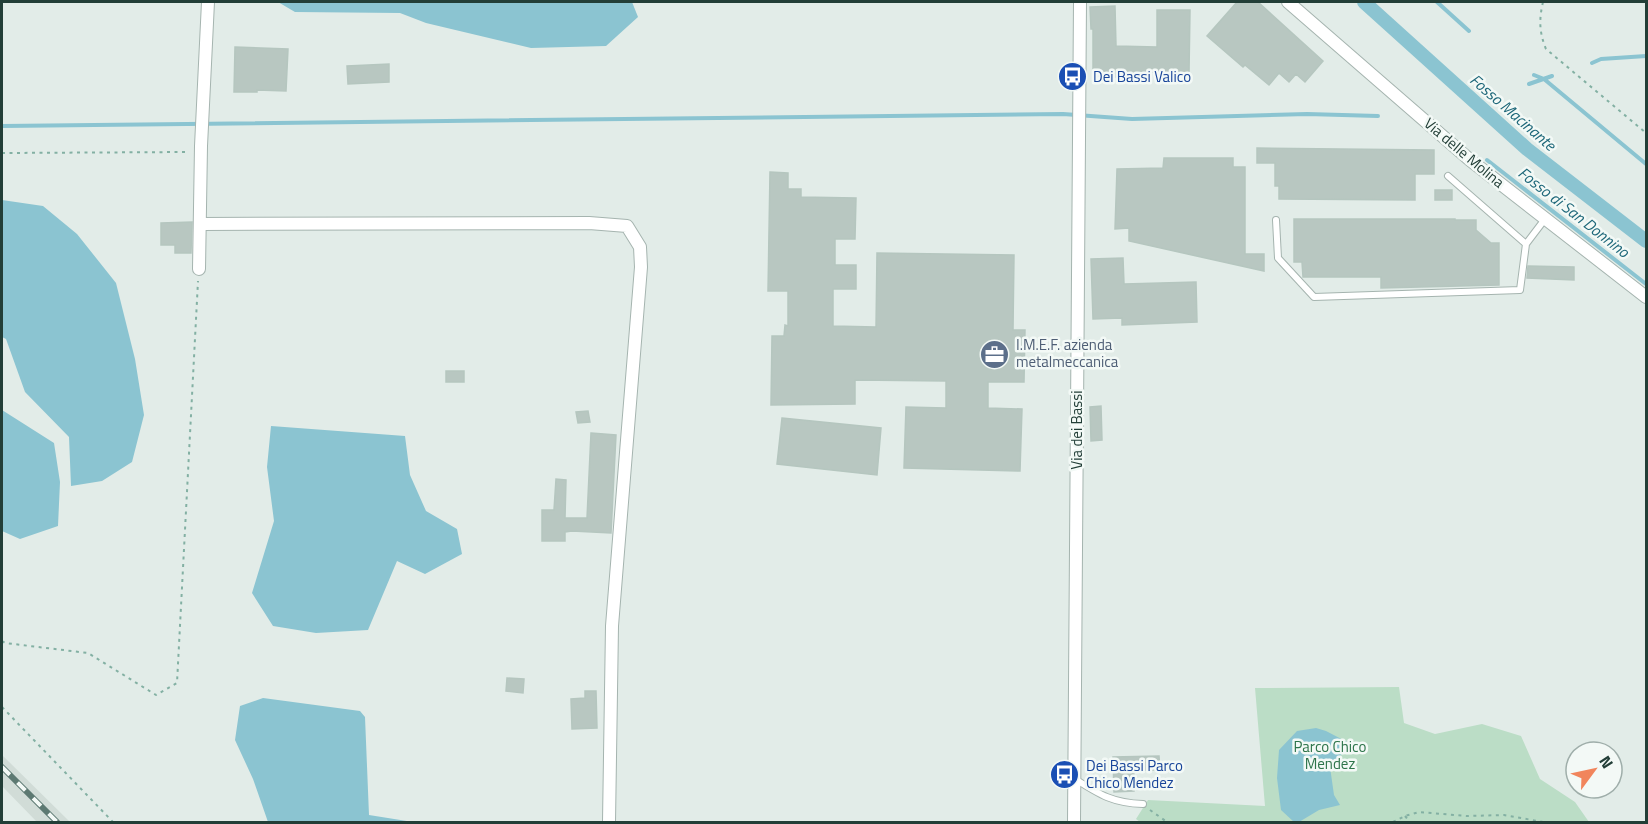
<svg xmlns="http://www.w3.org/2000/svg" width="1648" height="824" font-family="'Titillium Web',sans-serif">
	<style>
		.built { fill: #d1dcd7 }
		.green { fill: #bbddc6 }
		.water { fill: #8bc4d1 }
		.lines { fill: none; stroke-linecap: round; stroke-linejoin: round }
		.stream { stroke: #8bc4d1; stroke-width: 4 }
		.canal { stroke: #8bc4d1; stroke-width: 14 }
		.building { fill: #b8c7c1; stroke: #b5c6bf; stroke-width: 1.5 }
		.lane-casing { stroke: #a5b4af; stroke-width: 8 }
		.street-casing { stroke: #a5b4af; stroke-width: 14 }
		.path { stroke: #83b0a3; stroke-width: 2; stroke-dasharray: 3 4.5; stroke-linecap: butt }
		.lane { stroke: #fff; stroke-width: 6 }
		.street { stroke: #fff; stroke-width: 12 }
		.rail-casing { stroke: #5d7972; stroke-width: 6 }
		.rail { stroke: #f3f9f6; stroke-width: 4; stroke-dasharray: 11; stroke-linecap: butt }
		.labels { text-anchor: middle; stroke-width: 5; stroke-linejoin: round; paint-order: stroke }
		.transit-label { font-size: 15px; fill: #164399; stroke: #f3f9f6; text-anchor: start }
		.street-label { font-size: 15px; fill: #223e37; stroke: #f3f9f6 }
		.service-label { font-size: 15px; fill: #4e5e75; stroke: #f3f9f6; text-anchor: start }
		.park-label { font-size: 15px; fill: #2d744a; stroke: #f3f9f6 }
		.water-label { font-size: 16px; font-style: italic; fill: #1d6779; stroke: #f3f9f6 }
	</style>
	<rect width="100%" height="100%" fill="#e2ece8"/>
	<!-- built -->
	<path class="built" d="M 2,755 L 70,822 L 37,822 L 2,786 Z"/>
	<!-- green -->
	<path class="green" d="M 1399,687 L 1404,723 L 1435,734 L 1482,724 L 1521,736 L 1540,779 L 1575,802 L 1589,822 L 1140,822 L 1136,819 L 1148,800 L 1265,806 L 1255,688 Z"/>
	<!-- water -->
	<path class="water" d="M 278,2 L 632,2 L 638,17 L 606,46 L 531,48 L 426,23 L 400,13 L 295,12 Z
		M 2,200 L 43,206 L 77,234 L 116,283 L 135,359 L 144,415 L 132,462 L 102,481 L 71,486 L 69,437 L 25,392 L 6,339 L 2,337 Z
		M 2,410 L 54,443 L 60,482 L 58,526 L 20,539 L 2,531 Z
		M 271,426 L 405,436 L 410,475 L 426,511 L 457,529 L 462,554 L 425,574 L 397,561 L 368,630 L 316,633 L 273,626 L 252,593 L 274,521 L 267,467 Z
		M 263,698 L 360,711 L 365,717 L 369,815 L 413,822 L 268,822 L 253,779 L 235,740 L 240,706 Z
		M 1316,728 L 1326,731 L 1351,744 L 1330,767 L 1334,795 L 1340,805 L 1319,810 L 1299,822 L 1294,822 L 1281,810 L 1277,778 L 1279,750 L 1297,731 Z"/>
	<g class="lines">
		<!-- stream -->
		<path class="stream" d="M 1437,2 L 1469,31
			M 1592,63 L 1601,59 L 1646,56
			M 1534,75 L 1544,79 L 1646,164
			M 1529,84 L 1552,76
			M 2,126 L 1063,114 L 1132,119 L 1307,114 L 1378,116
			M 1487,160 L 1646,284"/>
		<!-- canal -->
		<path class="canal" d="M 1364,2 L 1527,149 L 1646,241"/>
	</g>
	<!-- building -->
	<path class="building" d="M 1237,2 L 1258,2 L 1323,61 L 1305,82 L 1296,74 L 1289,82 L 1279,73 L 1269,85 L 1245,65 L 1243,67 L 1207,36 Z
		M 1115,6 L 1116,46 L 1157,47 L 1157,10 L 1190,10 L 1189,73 L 1140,72 L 1140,77 L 1093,77 L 1093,29 L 1091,29 L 1090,7 Z
		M 235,47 L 288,49 L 286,91 L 257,90 L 257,92 L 234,92 Z
		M 389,64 L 389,82 L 348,84 L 347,66 Z
		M 1257,148 L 1434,150 L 1434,174 L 1415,174 L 1415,200 L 1279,199 L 1279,186 L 1275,186 L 1275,163 L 1257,163 Z
		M 1164,158 L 1233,158 L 1233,167 L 1245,167 L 1245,254 L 1264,254 L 1264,271 L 1129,241 L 1129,228 L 1115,229 L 1117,169 L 1163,168 Z
		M 770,172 L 788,173 L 788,189 L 801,189 L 801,197 L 856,198 L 855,239 L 835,239 L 835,265 L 856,265 L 856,289 L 833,289 L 833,326 L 876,327 L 877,253 L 1014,255 L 1013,330 L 1025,330 L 1024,382 L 988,382 L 988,408 L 1022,409 L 1020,471 L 904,468 L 906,407 L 946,408 L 946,381 L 855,380 L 855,404 L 771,405 L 772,336 L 784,336 L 785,325 L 788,326 L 788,291 L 768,291 Z
		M 1435,190 L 1452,190 L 1452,200 L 1435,200 Z
		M 1294,219 L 1455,219 L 1455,220 L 1476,220 L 1476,230 L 1491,243 L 1499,243 L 1499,285 L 1381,288 L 1381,277 L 1303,277 L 1302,262 L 1294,262 Z
		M 192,222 L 191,253 L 175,253 L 175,245 L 161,245 L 161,223 Z
		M 1123,258 L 1124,284 L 1196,282 L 1197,322 L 1122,325 L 1122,318 L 1093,319 L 1091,259 Z
		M 1528,266 L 1574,267 L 1574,280 L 1527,278 Z
		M 446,371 L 464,371 L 464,382 L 446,382 Z
		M 1101,406 L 1102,440 L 1091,441 L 1090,407 Z
		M 588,411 L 590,422 L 578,423 L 576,412 Z
		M 782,418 L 881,428 L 877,475 L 777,464 Z
		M 591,433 L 616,435 L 611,533 L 572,531 L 565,532 L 565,541 L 542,541 L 542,510 L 554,510 L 556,479 L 566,480 L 565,518 L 587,518 Z
		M 507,678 L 524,679 L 523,693 L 506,691 Z
		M 585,691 L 596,691 L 597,728 L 572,729 L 571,699 L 585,698 Z
		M 1159,756 L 1160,770 L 1134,770 L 1134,791 L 1114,792 L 1113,757 Z"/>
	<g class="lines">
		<defs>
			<path id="lane" d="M 1448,176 L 1526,244
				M 1276,220 L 1278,258 L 1314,297 L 1520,290 L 1526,244 L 1545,219
				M 1075,779 C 1100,795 1113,803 1143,804"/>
			<path id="street" d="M 1288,2 L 1470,160 L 1646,297
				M 200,224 L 589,223 L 627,226 L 640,247 L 641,267 L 612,626 L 609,822
				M 199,269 L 201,146 L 208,2
				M 1074,822 L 1080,2"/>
		</defs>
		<!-- lane casing -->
		<use href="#lane" class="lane-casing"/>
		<!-- street casing -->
		<use href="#street" class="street-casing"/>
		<!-- path -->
		<path class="path" d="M 1543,2 C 1539,19 1539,32 1546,49 L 1646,133
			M 2,153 L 189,152
			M 2,641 L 5,643 L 88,653 L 156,695 L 177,683 L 198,281
			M 2,707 L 113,822
			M 1150,810 L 1167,822
			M 1405,816 L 1410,822
			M 1393,822 L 1405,816 L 1419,812 L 1467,816 L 1504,815 L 1543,822"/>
		<!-- lane -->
		<use href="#lane" class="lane"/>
		<!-- street -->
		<use href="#street" class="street"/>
		<defs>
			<path id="rail" d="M 2,767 L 57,822"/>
		</defs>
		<!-- rail casing -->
		<use href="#rail" class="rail-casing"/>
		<!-- rail -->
		<use href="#rail" class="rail"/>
	</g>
	<!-- icons -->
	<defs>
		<symbol id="bus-disc" viewBox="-11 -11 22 22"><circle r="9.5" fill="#1a4fb4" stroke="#f3f9f6"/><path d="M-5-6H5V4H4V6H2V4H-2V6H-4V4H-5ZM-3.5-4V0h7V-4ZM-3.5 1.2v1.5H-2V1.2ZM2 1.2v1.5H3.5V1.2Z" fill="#fff"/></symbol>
		<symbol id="office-disc" viewBox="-11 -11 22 22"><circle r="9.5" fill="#5c6f8a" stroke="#f3f9f6"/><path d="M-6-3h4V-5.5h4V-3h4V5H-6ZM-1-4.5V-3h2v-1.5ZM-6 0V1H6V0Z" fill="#fff"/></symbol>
	</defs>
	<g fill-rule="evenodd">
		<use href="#bus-disc" x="1056" y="60" width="33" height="33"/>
		<use href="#office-disc" x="978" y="338" width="33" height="33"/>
		<use href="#bus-disc" x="1048" y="758" width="33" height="33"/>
	</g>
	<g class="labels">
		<!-- transit labels -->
		<g class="transit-label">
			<text x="1093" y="82">Dei Bassi Valico</text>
			<text x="1086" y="771">Dei Bassi Parco<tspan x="1086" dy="17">Chico Mendez</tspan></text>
		</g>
		<!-- street labels -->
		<g class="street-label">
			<text transform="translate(1464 153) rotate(40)" y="5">Via delle Molina</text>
			<text transform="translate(1077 430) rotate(-90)" y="5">Via dei Bassi</text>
		</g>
		<!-- service labels -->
		<g class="service-label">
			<text x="1016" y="350">I.M.E.F. azienda<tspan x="1016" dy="17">metalmeccanica</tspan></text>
		</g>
		<!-- park labels -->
		<g class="park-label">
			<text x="1330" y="752">Parco Chico<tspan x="1330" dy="17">Mendez</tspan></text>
		</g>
		<!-- water labels -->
		<g class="water-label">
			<text transform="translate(1513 112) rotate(41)" y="6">Fosso Macinante</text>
			<text transform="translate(1574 212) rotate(38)" y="6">Fosso di San Donnino</text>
		</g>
	</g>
	<!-- border -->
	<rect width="1648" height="824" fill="none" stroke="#223e37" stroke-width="6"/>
	<!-- north arrow -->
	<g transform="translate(1594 770) rotate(57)"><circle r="28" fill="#f3f9f6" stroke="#9faeaa" stroke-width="1.5"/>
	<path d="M0-4.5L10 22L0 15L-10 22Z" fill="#f1855c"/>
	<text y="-9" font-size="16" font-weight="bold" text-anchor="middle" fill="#223e37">N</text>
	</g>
</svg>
